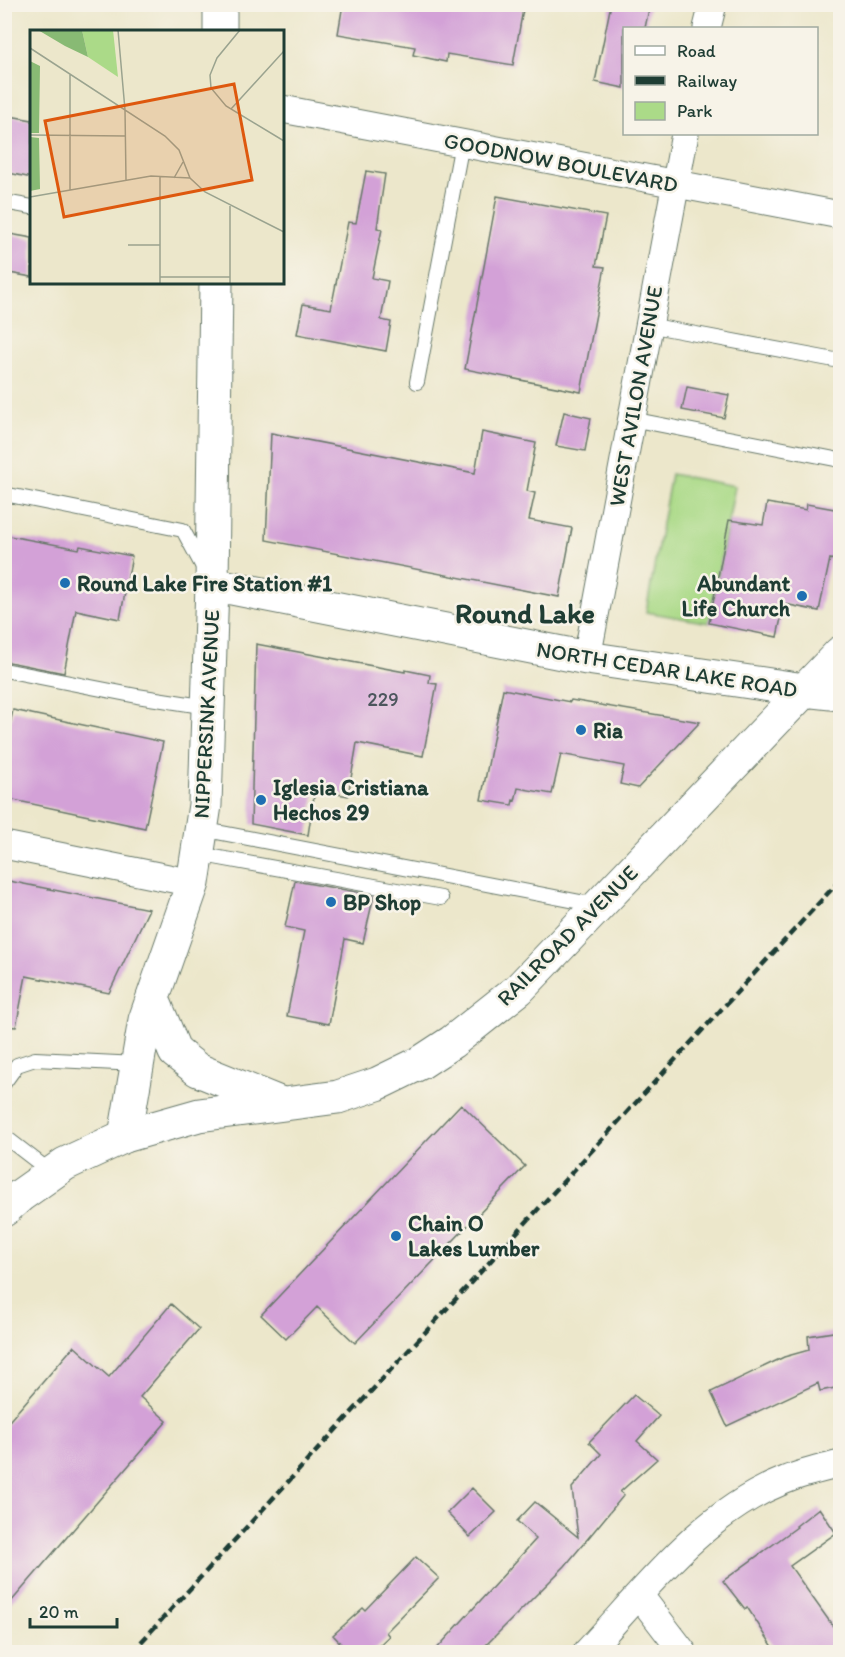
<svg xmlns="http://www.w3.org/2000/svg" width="845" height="1657" font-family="Itim,sans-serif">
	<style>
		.green { fill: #abda88; stroke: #658c5e; stroke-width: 1.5 }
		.building { fill: #d3a1d7 }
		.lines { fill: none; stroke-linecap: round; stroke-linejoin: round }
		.service-casing { stroke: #677869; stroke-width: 16 }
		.minor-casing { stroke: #677869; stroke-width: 29 }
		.tertiary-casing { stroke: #677869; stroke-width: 35 }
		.secondary-casing { stroke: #677869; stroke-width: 35 }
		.path { stroke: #677869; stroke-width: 4; stroke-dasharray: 1.5 4.5; stroke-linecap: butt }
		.service { stroke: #fff; stroke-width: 14 }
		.minor { stroke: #fff; stroke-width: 27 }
		.tertiary { stroke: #fff; stroke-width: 33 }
		.secondary { stroke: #fff; stroke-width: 33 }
		.rail { stroke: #1f3d34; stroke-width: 4.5; stroke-dasharray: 9 4.5; stroke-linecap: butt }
		.poi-dot { fill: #1f6fb2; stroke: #f7f3e8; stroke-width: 2 }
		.labels { text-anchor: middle; stroke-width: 5; stroke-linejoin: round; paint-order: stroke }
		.number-label { font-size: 20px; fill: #4c565d }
		.street-label { font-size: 22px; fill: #1f3d34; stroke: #f7f3e8 }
		.poi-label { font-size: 22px; font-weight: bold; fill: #1f3d34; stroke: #f7f3e8; text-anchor: start }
		.district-label { font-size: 28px; font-weight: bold; fill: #1f3d34; stroke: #f7f3e8 }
		.inset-road { fill: none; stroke: #9aa38f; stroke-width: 1.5 }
		.view { fill: #de580e; fill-opacity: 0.15; stroke: #de580e; stroke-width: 3 }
		.inset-edge { fill: none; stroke: #1f3d34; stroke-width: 3 }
	</style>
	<rect width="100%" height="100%" fill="#f7f3e8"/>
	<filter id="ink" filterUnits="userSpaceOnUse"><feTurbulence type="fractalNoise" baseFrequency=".0167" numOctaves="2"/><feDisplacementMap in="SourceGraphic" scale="12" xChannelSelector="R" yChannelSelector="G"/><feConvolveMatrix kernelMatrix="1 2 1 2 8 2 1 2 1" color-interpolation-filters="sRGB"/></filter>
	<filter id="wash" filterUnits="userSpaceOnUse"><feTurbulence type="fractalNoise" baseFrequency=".008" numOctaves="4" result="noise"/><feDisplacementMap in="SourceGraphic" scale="24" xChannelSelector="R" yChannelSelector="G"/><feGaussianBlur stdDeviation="1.35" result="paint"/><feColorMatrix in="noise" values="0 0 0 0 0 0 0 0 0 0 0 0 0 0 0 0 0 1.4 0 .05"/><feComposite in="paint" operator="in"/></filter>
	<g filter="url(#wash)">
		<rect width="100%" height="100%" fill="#ece7cb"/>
		<!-- green -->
		<path class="green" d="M 671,474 L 735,486 L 709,623 L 646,612 Z"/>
		<g id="blocks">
			<!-- building -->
			<path class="building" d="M 343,4 L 524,4 L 513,65 L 447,54 L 446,62 L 413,55 L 415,47 L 338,34 Z
				M 611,4 L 650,4 L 645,28 L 624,28 L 624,88 L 595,82 Z
				M 4,115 L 32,120 L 32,178 L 4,172 Z
				M 366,171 L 385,174 L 377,228 L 382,229 L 372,278 L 388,281 L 381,320 L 391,322 L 386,351 L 297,334 L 303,304 L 331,309 L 348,222 L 356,223 Z
				M 497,196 L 606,216 L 596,266 L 605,267 L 581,392 L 465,369 Z
				M 4,233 L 32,238 L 32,277 L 4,272 Z
				M 687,387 L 729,395 L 724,418 L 682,410 Z
				M 564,412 L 591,418 L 585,451 L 556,446 Z
				M 482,432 L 536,443 L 527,491 L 535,493 L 529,520 L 572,528 L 559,597 L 266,540 L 271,433 L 475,473 Z
				M 767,503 L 806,510 L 807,504 L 840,510 L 840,561 L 830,559 L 819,611 L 784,604 L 777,637 L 709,623 L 729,520 L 763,525 Z
				M 4,535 L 79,549 L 80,546 L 132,556 L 120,619 L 76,610 L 64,673 L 4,661 Z
				M 256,644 L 405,672 L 405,670 L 430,675 L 429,683 L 437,684 L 423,756 L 357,743 L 348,796 L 315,790 L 308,835 L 251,824 Z
				M 503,689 L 570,702 L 571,700 L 700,722 L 638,788 L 620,784 L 624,766 L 561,754 L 552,794 L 518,788 L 515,801 L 513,800 L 512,805 L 481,800 Z
				M 13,710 L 163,742 L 145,828 L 4,798 L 4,751 Z
				M 4,880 L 149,909 L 109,993 L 26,976 L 16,1027 L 4,1026 Z
				M 295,881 L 374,895 L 363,943 L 345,939 L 329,1024 L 287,1016 L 304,931 L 285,927 Z
				M 461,1104 L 525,1166 L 355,1343 L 317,1307 L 286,1339 L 261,1315 Z
				M 171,1304 L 199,1329 L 140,1397 L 167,1421 L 4,1610 L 4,1427 L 74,1346 L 109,1377 Z
				M 840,1331 L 840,1387 L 820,1391 L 818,1383 L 727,1426 L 711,1392 L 784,1357 L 809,1350 L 808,1336 Z
				M 634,1395 L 659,1416 L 637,1441 L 657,1459 L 620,1492 L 624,1495 L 565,1566 L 478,1653 L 433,1653 L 536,1539 L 517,1521 L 535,1502 L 578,1537 L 572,1488 L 601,1454 L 589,1442 Z
				M 472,1488 L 496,1512 L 470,1537 L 447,1513 Z
				M 819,1508 L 836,1533 L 790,1566 L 840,1636 L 840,1653 L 777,1653 L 747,1607 L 745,1609 L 723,1581 L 797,1527 L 796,1526 Z
				M 416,1557 L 439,1578 L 386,1632 L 389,1636 L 371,1653 L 350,1653 L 333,1635 L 363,1608 L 365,1610 Z"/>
		</g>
	</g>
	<g filter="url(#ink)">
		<use href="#blocks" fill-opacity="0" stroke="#677869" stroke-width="1.5"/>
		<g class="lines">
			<defs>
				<path id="service" d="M 4,202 L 32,207
					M 648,325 L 840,361
					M 417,382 L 462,143
					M 631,419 L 840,460
					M 4,494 L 183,530 L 204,569
					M 4,670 L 137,696 L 208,707
					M 201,829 L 596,905
					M 198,854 L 441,898
					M 4,1083 L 17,1065 L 35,1059 L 138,1064
					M 4,1136 L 52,1173"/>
				<path id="minor" d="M 707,28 L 713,4
					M 282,109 L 840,215
					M 587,658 L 685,134
					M 4,845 L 193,883
					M 640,1596 L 683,1652
					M 587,1652 C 645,1590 702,1513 783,1481 C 801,1473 822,1469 840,1464"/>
				<path id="tertiary" d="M 220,32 L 220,4
					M 212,584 L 587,658 L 804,690
					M 125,1136 L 145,1020 L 193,883 L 205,805 L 212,584 L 216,282"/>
				<path id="secondary" d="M 804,690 L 840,694
					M 153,999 L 175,1052 L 198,1070 L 282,1104
					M 4,1210 L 21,1195 L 65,1164 L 125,1136 L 199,1115 L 338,1097 L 377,1084 L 420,1063 L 452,1042 L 519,989 L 840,653"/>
			</defs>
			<!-- service casing -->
			<use href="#service" class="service-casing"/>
			<!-- minor casing -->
			<use href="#minor" class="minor-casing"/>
			<!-- tertiary casing -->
			<use href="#tertiary" class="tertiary-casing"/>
			<!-- secondary casing -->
			<use href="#secondary" class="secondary-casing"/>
			<!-- path -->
			<path class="path" d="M 840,771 L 839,781 L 840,787"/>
			<!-- service -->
			<use href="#service" class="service"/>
			<!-- minor -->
			<use href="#minor" class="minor"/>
			<!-- tertiary -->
			<use href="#tertiary" class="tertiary"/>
			<!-- secondary -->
			<use href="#secondary" class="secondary"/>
			<!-- rail -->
			<path class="rail" d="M 132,1652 L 840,880"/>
		</g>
	</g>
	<!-- markers -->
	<g class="poi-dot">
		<circle cx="65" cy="583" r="6"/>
		<circle cx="802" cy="596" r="6"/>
		<circle cx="581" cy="730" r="6"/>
		<circle cx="261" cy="800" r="6"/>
		<circle cx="331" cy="902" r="6"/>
		<circle cx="396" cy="1236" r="6"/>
	</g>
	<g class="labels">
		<!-- number labels -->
		<g class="number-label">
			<text x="383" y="706">229</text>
		</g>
		<!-- street labels -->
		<g class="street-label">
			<text transform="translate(561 162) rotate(11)" y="8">GOODNOW BOULEVARD</text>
			<text transform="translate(635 396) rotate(-80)" y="8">WEST AVILON AVENUE</text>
			<text transform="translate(667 669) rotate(9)" y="8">NORTH CEDAR LAKE ROAD</text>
			<text transform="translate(206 714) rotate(-87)" y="8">NIPPERSINK AVENUE</text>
			<text transform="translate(567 935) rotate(-45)" y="8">RAILROAD AVENUE</text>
		</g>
		<!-- poi labels -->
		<g class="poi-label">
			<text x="77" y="591">Round Lake Fire Station #1</text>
			<text x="790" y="591" text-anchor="end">Abundant<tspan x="790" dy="25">Life Church</tspan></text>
			<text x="593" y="738">Ria</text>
			<text x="273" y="795">Iglesia Cristiana<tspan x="273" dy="25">Hechos 29</tspan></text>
			<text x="343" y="910">BP Shop</text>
			<text x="408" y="1231">Chain O<tspan x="408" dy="25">Lakes Lumber</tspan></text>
		</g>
		<!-- district labels -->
		<g class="district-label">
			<text x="525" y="623">Round Lake</text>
		</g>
	</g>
	<!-- overview -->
	<g transform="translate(30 30)">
		<rect width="254" height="254" fill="#ece7cb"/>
		<path d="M 52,0 L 83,0 L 88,47 L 58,27 Z" fill="#abda88"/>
		<path d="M 8,0 L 52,0 L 58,27 L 35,16 ZM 0,31 L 10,36 L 9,103 L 0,103 ZM 0,107 L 9,108 L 10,159 L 0,161 Z" fill="#88ba74"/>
		<path class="inset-road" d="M 88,0 L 95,80M 210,0 L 187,28 L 180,45 L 181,58 L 196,76 L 254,111M 0,18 L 135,106 L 149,120 L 160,148 L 175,162 L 254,202M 40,44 L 40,160M 201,79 L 254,21M 95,80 L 96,150M 0,105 L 96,106M 144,148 L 153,132M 0,167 L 121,146 L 160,148M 98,215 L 130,215M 130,247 L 200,247M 130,253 L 130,146M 200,253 L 200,176"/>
		<path class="view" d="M 204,54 L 222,150 L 34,187 L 15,91 Z"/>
		<rect width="254" height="254" class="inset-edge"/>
	</g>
	<!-- margin -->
	<rect width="845" height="1657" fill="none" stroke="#f7f3e8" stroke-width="24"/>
	<!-- legend -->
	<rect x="623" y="27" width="195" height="108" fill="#f7f3e8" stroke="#a1aaa0" stroke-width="1.5"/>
	<rect x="635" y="46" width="30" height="9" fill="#ffffff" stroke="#a1aaa0" stroke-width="1.5"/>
	<text x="677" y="57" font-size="18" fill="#1f3d34">Road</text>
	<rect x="635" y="76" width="30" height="9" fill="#1f3d34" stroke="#a1aaa0" stroke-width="1.5"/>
	<text x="677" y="87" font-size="18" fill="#1f3d34">Railway</text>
	<rect x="635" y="102" width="30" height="18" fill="#abda88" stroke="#a1aaa0" stroke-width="1.5"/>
	<text x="677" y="117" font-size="18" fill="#1f3d34">Park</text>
	<!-- scale -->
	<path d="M30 1618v9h87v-9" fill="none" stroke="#1f3d34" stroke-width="3"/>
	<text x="39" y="1618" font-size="18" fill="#1f3d34" stroke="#f7f3e8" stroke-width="4.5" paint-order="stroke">20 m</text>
</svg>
